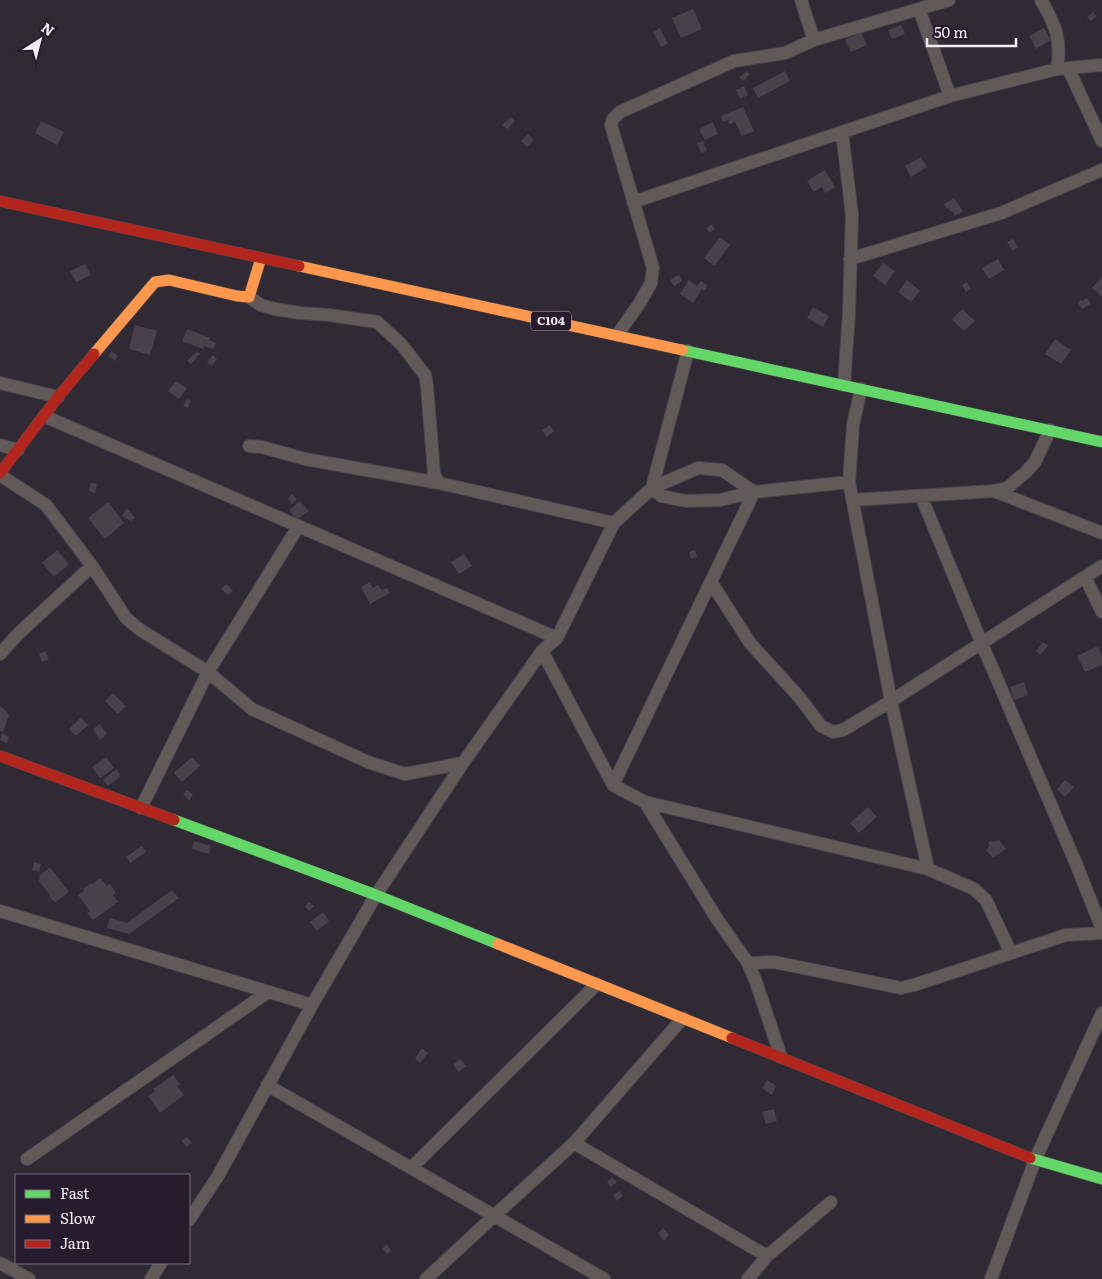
<svg xmlns="http://www.w3.org/2000/svg" width="1102" height="1279" font-family="Literata,serif">
	<style>
		.building { fill: #48434b }
		.lines { fill: none; stroke-linecap: round; stroke-linejoin: round }
		.street-casing { stroke: #4a464e; stroke-width: 14 }
		.fast-casing { stroke: #4a464e; stroke-width: 12 }
		.slow-casing { stroke: #4a464e; stroke-width: 12 }
		.jam-casing { stroke: #4a464e; stroke-width: 12 }
		.street { stroke: #625a59; stroke-width: 12 }
		.fast { stroke: #63d668; stroke-width: 11 }
		.slow { stroke: #ff974d; stroke-width: 11 }
		.jam { stroke: #b3261e; stroke-width: 11 }
		.labels { text-anchor: middle; stroke-width: 4; stroke-linejoin: round; paint-order: stroke }
		.shield { fill: #261c2d; stroke: #b6aebb; stroke-width: 1 }
		.shield-label { font-size: 12px; font-weight: bold; fill: #f3edf8 }
	</style>
	<rect width="100%" height="100%" fill="#2f2a33"/>
	<!-- building -->
	<path class="building" d="M 693,9 L 702,29 L 681,38 L 672,18 Z
		M 1093,12 L 1096,16 L 1091,21 L 1087,17 Z
		M 901,25 L 905,34 L 892,39 L 888,30 Z
		M 660,28 L 668,44 L 661,47 L 653,32 Z
		M 1044,28 L 1051,40 L 1036,49 L 1029,36 Z
		M 861,32 L 867,45 L 851,52 L 845,40 Z
		M 747,71 L 750,74 L 743,81 L 739,77 Z
		M 785,71 L 790,81 L 758,98 L 753,88 Z
		M 744,86 L 748,95 L 740,99 L 736,90 Z
		M 743,107 L 754,131 L 742,136 L 735,122 L 729,124 L 728,120 L 723,122 L 721,116 Z
		M 511,117 L 515,121 L 507,129 L 502,125 Z
		M 41,121 L 64,132 L 57,145 L 35,133 Z
		M 713,122 L 718,134 L 705,140 L 699,129 Z
		M 528,134 L 534,140 L 527,147 L 521,141 Z
		M 703,141 L 707,151 L 701,153 L 697,143 Z
		M 921,157 L 927,167 L 911,177 L 905,166 Z
		M 825,170 L 835,187 L 825,193 L 822,187 L 814,192 L 807,181 Z
		M 954,198 L 963,211 L 955,216 L 952,211 L 950,211 L 949,208 L 947,209 L 944,204 Z
		M 712,224 L 715,229 L 710,233 L 706,228 Z
		M 720,237 L 730,245 L 714,266 L 704,258 Z
		M 1013,239 L 1018,247 L 1012,251 L 1007,242 Z
		M 998,259 L 1004,270 L 989,279 L 982,268 Z
		M 883,263 L 895,271 L 885,285 L 873,276 Z
		M 85,264 L 91,275 L 76,282 L 70,271 Z
		M 679,275 L 682,281 L 674,286 L 670,280 Z
		M 1102,277 L 1102,297 L 1092,288 Z
		M 689,280 L 697,286 L 701,281 L 708,286 L 704,291 L 702,289 L 693,303 L 680,294 Z
		M 907,280 L 920,291 L 911,302 L 898,292 Z
		M 967,282 L 971,289 L 966,292 L 962,285 Z
		M 1087,298 L 1091,304 L 1082,309 L 1078,303 L 1080,302 L 1079,301 L 1080,300 L 1082,301 Z
		M 813,307 L 829,316 L 823,327 L 807,318 Z
		M 962,309 L 975,321 L 964,331 L 952,319 Z
		M 135,325 L 157,331 L 150,355 L 129,349 Z
		M 187,329 L 210,338 L 209,340 L 216,343 L 213,349 L 204,346 L 203,349 L 182,341 Z
		M 1055,339 L 1071,350 L 1061,364 L 1045,354 Z
		M 112,351 L 118,356 L 115,361 L 108,356 Z
		M 197,351 L 200,354 L 191,364 L 187,361 Z
		M 213,355 L 217,359 L 212,366 L 207,362 Z
		M 176,381 L 187,388 L 179,399 L 168,391 Z
		M 187,399 L 191,401 L 188,408 L 183,406 Z
		M 550,425 L 554,431 L 547,437 L 542,430 Z
		M 91,483 L 97,484 L 95,493 L 89,491 Z
		M 292,494 L 297,499 L 292,504 L 288,499 Z
		M 300,501 L 309,511 L 296,520 L 289,510 Z
		M 108,502 L 124,523 L 105,539 L 88,518 Z
		M 127,508 L 135,518 L 131,521 L 122,516 Z
		M 57,550 L 69,564 L 54,577 L 42,563 Z
		M 695,550 L 697,557 L 691,559 L 689,552 Z
		M 464,554 L 472,566 L 459,574 L 451,562 Z
		M 370,582 L 373,588 L 378,585 L 382,590 L 387,588 L 390,593 L 370,604 L 361,587 Z
		M 226,584 L 233,591 L 228,595 L 221,589 Z
		M 1043,642 L 1048,646 L 1040,655 L 1036,651 Z
		M 1098,646 L 1102,656 L 1102,665 L 1085,672 L 1077,656 Z
		M 45,651 L 49,659 L 42,662 L 39,654 Z
		M 1024,682 L 1028,695 L 1014,700 L 1010,687 Z
		M 113,693 L 126,706 L 118,714 L 105,701 Z
		M 0,706 L 4,709 L 9,715 L 3,732 L 0,731 Z
		M 81,717 L 88,725 L 76,736 L 69,729 Z
		M 100,724 L 107,734 L 100,740 L 93,729 Z
		M 2,733 L 9,737 L 7,743 L 0,740 Z
		M 106,757 L 114,768 L 100,778 L 92,767 Z
		M 192,757 L 200,766 L 182,782 L 174,773 Z
		M 116,769 L 121,776 L 108,786 L 103,780 Z
		M 1065,780 L 1074,787 L 1065,797 L 1057,789 Z
		M 187,790 L 193,795 L 189,800 L 183,795 Z
		M 868,807 L 877,817 L 859,833 L 850,823 Z
		M 999,840 L 1006,849 L 993,858 L 986,850 L 990,845 L 988,843 L 991,841 L 993,842 Z
		M 194,841 L 211,846 L 209,854 L 192,849 Z
		M 142,846 L 146,852 L 130,863 L 126,857 Z
		M 34,862 L 41,864 L 39,872 L 32,870 Z
		M 50,867 L 69,892 L 56,902 L 52,900 L 50,897 L 50,895 L 39,881 L 40,878 L 39,876 Z
		M 100,878 L 107,886 L 110,884 L 116,893 L 113,895 L 118,902 L 93,920 L 87,913 L 90,911 L 78,895 L 84,891 L 83,889 L 91,883 L 92,884 Z
		M 172,890 L 179,898 L 129,934 L 107,928 L 110,918 L 127,923 Z
		M 309,902 L 314,906 L 309,911 L 305,907 Z
		M 323,912 L 329,921 L 317,931 L 310,922 Z
		M 422,1048 L 428,1053 L 420,1063 L 415,1058 Z
		M 460,1059 L 466,1066 L 459,1072 L 453,1065 Z
		M 173,1075 L 180,1084 L 177,1086 L 184,1095 L 160,1113 L 148,1096 L 155,1091 L 153,1089 Z
		M 767,1080 L 776,1086 L 772,1095 L 762,1088 Z
		M 774,1109 L 777,1121 L 766,1124 L 762,1112 Z
		M 187,1137 L 192,1143 L 186,1147 L 182,1141 Z
		M 612,1177 L 617,1182 L 611,1187 L 607,1182 Z
		M 620,1191 L 623,1196 L 617,1201 L 613,1195 Z
		M 663,1228 L 669,1235 L 664,1241 L 658,1233 Z
		M 386,1244 L 391,1250 L 388,1254 L 382,1249 Z"/>
	<g class="lines">
		<defs>
			<path id="street" d="M 801,0 L 814,40
				M 1041,0 C 1055,24 1062,40 1057,69
				M 919,9 L 950,96
				M 1068,68 L 1102,141
				M 842,132 L 852,215 L 849,312 L 844,385
				M 633,202 L 950,96 L 1057,69 L 1102,65
				M 850,259 L 1001,213 L 1102,170
				M 249,297 L 261,305 L 275,309 L 300,313 L 329,315 L 377,322 L 401,344 L 425,375 L 427,386 L 434,474 L 439,483 L 614,523
				M 617,335 L 639,304 L 651,283 L 653,268 L 611,125 L 613,119 L 620,112 L 734,61 L 785,53 L 814,40 L 949,0
				M 688,351 L 652,488 L 661,496 L 686,501 L 720,500 L 754,492
				M 0,383 L 58,397
				M 861,389 L 853,425 L 849,482 L 891,701 L 928,869
				M 44,416 L 557,638
				M 0,445 L 18,450
				M 249,446 L 262,447 L 305,459 L 439,483
				M 0,475 L 46,505 L 92,566 L 126,618 L 139,629 L 208,672 L 252,709 L 368,762 L 405,774 L 463,763
				M 994,491 L 1102,533
				M 921,496 L 982,644 L 1077,866 L 1102,929
				M 853,500 L 994,491 L 1007,488 L 1026,472 L 1035,462 L 1050,430
				M 1085,577 L 1102,612
				M 711,582 L 750,643 L 800,698 L 821,726 L 833,732 L 843,730 L 891,701 L 1102,566
				M 542,651 L 613,785 L 624,791 L 645,802 L 928,869 L 974,889 L 986,900 L 1011,953
				M 0,654 L 19,633 L 92,566
				M 613,785 L 754,492 L 849,482
				M 645,802 L 717,919 L 748,963 L 756,982 L 781,1057
				M 141,808 L 208,672 L 298,527
				M 0,911 L 312,1005
				M 748,963 L 774,962 L 901,988 L 914,985 L 1066,935 L 1102,933
				M 267,1085 L 604,1279
				M 574,1143 L 767,1256
				M 27,1159 L 268,992
				M 411,1168 L 597,984
				M 189,1220 L 218,1176 L 312,1005 L 376,895 L 463,763 L 542,651 L 557,638 L 614,523 L 652,488 L 698,468 L 722,470 L 754,492
				M 0,1263 L 29,1279
				M 151,1279 L 161,1263
				M 426,1279 L 494,1216 L 574,1143 L 683,1018
				M 748,1279 L 767,1256 L 831,1202
				M 991,1279 L 1035,1160 L 1102,1013"/>
			<path id="fast" d="M 682,350 L 1102,442
				M 174,820 L 376,895 L 498,944
				M 1030,1158 L 1102,1179"/>
			<path id="slow" d="M 299,266 L 682,350
				M 94,354 L 155,282 L 169,280 L 237,296 L 249,297 L 261,258
				M 498,944 L 732,1038"/>
			<path id="jam" d="M 0,201 L 299,266
				M 0,473 L 58,397 L 94,354
				M 0,756 L 174,820
				M 732,1038 L 1030,1158"/>
		</defs>
		<!-- street casing -->
		<use href="#street" class="street-casing"/>
		<!-- fast casing -->
		<use href="#fast" class="fast-casing"/>
		<!-- slow casing -->
		<use href="#slow" class="slow-casing"/>
		<!-- jam casing -->
		<use href="#jam" class="jam-casing"/>
		<!-- street -->
		<use href="#street" class="street"/>
		<!-- fast -->
		<use href="#fast" class="fast"/>
		<!-- slow -->
		<use href="#slow" class="slow"/>
		<!-- jam -->
		<use href="#jam" class="jam"/>
	</g>
	<g class="labels">
		<!-- shield labels -->
		<rect class="shield" x="531" y="311.5" width="40" height="19" rx="4"/>
		<g class="shield-label">
			<text x="551" y="325">C104</text>
		</g>
	</g>
	<!-- legend -->
	<rect x="15" y="1174" width="175" height="90" fill="#261c2d" stroke="#78707e"/>
	<rect x="25" y="1190" width="25" height="8" fill="#63d668" stroke="#78707e"/>
	<text x="60" y="1199" font-size="15" fill="#f3edf8">Fast</text>
	<rect x="25" y="1215" width="25" height="8" fill="#ff974d" stroke="#78707e"/>
	<text x="60" y="1224" font-size="15" fill="#f3edf8">Slow</text>
	<rect x="25" y="1240" width="25" height="8" fill="#b3261e" stroke="#78707e"/>
	<text x="60" y="1249" font-size="15" fill="#f3edf8">Jam</text>
	<!-- north arrow -->
	<g transform="translate(40 40) rotate(36)" stroke="#261c2d" stroke-width="4" paint-order="stroke">
	<path d="M0-4L9 19L0 12L-9 19Z" fill="#f3edf8"/>
	<text y="-8" font-size="14" font-weight="bold" text-anchor="middle" fill="#f3edf8">N</text>
	</g>
	<!-- scale -->
	<path d="M927 38v8h89v-8" fill="none" stroke="#f3edf8" stroke-width="2.5"/>
	<text x="934" y="38" font-size="15" fill="#f3edf8" stroke="#261c2d" stroke-width="4" paint-order="stroke">50 m</text>
</svg>
